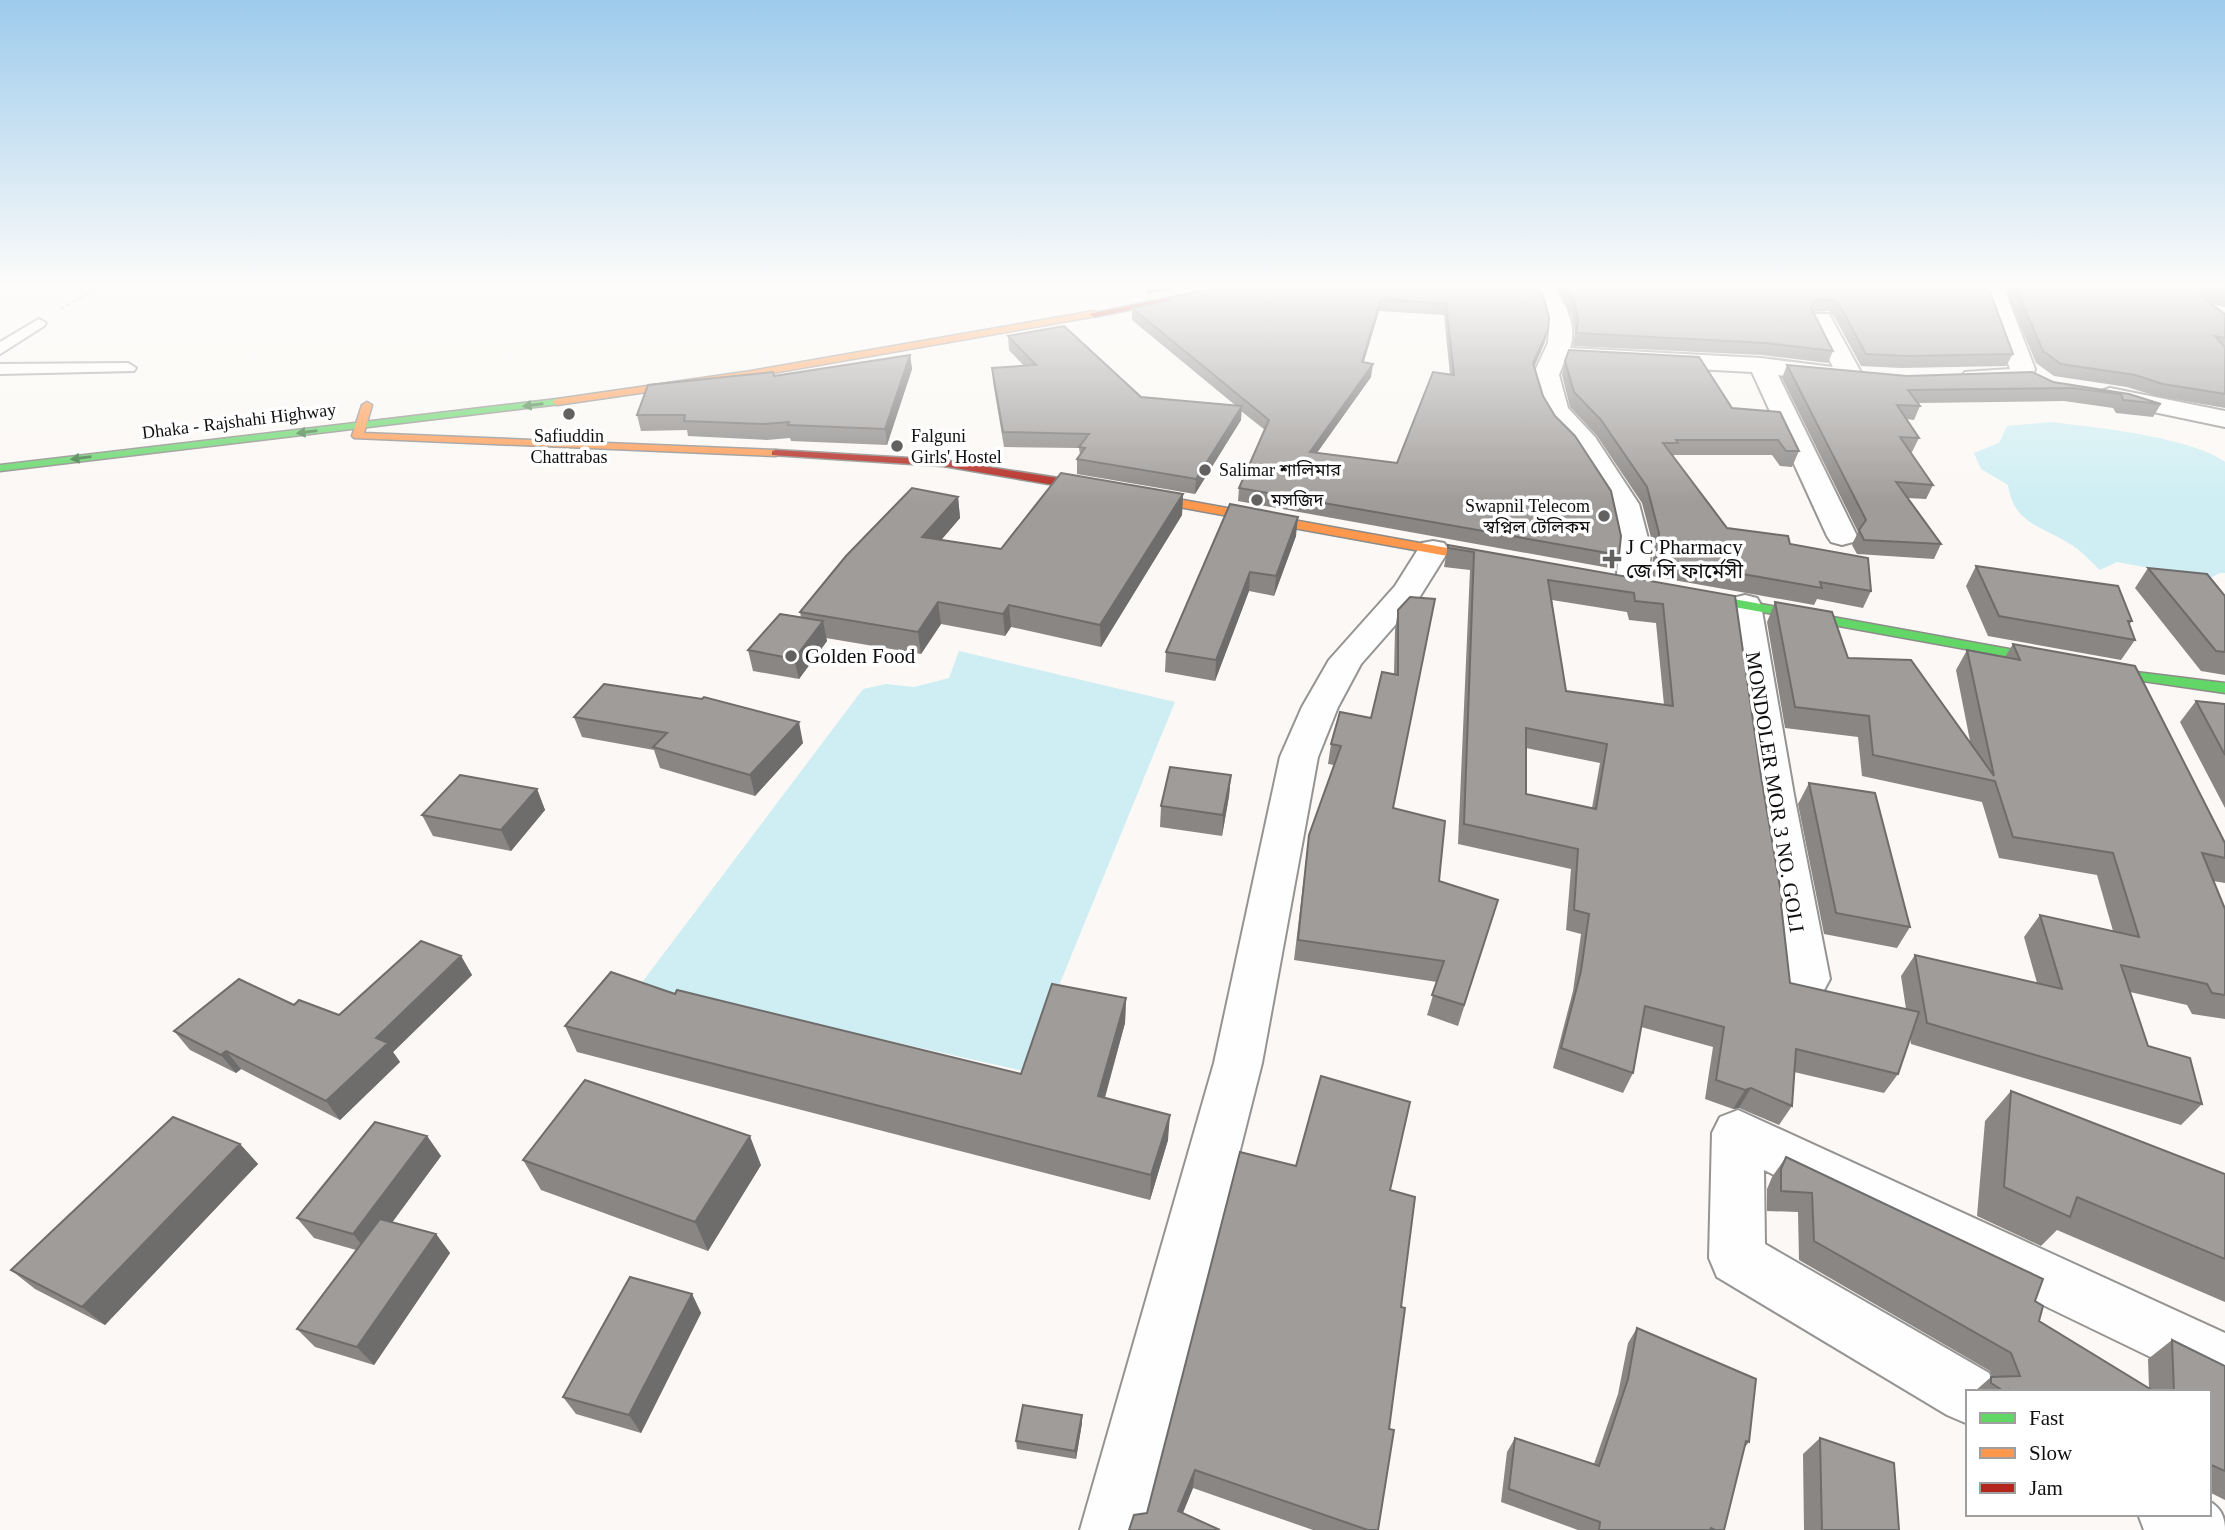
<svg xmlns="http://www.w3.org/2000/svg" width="2225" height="1530" font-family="'Times New Roman','Noto Sans Bengali',serif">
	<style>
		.water { fill: #ceeef3 }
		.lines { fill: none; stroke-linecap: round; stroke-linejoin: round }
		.lane-casing { stroke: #959493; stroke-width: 4 }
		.street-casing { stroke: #959493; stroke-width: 4 }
		.fast-casing { stroke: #8c8b89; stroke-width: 3 }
		.slow-casing { stroke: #8c8b89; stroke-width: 3 }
		.jam-casing { stroke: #8c8b89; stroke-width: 3 }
		.path { stroke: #b9b8b8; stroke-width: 2.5; stroke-dasharray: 4.5 2.5; stroke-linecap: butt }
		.lane { fill: #fefefe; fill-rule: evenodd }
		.street { fill: #fefefe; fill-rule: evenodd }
		.fast { fill: #63d668; fill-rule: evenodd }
		.slow { fill: #ff974d; fill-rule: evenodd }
		.jam { fill: #b3261e; fill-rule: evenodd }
		.wall { fill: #898684; fill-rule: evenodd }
		.shaded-wall { fill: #6f6d6c }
		.building { fill: #9f9c9a; stroke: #6f6d6c; stroke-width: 2; fill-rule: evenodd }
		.oneway { fill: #3d7c40 }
		.poi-dot { fill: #626160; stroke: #fff; stroke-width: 2.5 }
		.labels { text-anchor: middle; stroke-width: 7; stroke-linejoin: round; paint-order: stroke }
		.far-street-label { font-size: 18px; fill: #0f0f0f; stroke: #fff }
		.far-poi-label { font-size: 18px; fill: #0f0f0f; stroke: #fff; text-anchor: start }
		.poi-label { font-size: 21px; fill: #0f0f0f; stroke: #fff; text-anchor: start }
		.street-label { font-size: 21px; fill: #0f0f0f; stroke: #fff }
	</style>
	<rect width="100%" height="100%" fill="#fbf8f5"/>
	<!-- water -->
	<path class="water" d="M 2051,422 C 2093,427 2192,437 2225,462 L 2225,573 L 2220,573 L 2195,586 L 2165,571 L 2117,562 L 2100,570 C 2090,561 2081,550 2070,544 C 2040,525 2014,524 2008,485 L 1981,469 L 1974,453 L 1999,443 L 2007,426 Z
		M 959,651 L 1175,702 L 1024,1071 L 640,985 L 863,689 L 886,684 L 914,687 L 949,678 Z"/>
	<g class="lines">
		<defs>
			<path id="lane" d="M 39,319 L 46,323 L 44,326 L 0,354 L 0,342 Z
				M 128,363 L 136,368 L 134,371 L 0,374 L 0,364 Z"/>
			<path id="street" d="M 1533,289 L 1555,289 C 1567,307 1577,326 1570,348 L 1761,358 L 1833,367 L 1809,319 L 1813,314 L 1829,314 L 1863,376 L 1859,381 L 1837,383 L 1778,375 L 1857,536 L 1853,542 L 1842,545 L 1831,542 L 1827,536 L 1752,372 L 1564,362 L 1559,375 L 1568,408 L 1595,437 L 1639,504 L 1651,550 L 1648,585 L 1643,592 L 1632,595 L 1621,592 L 1616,585 L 1619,550 L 1609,504 L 1574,448 L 1554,427 L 1542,408 L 1533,375 L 1548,343 L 1549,329 L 1543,307 Z
				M 1982,289 L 2004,289 L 2035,369 L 2031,381 L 1974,385 L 1965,382 L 1961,377 L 1965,372 L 2010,369 Z
				M 2110,388 L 2225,411 L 2225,427 L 2101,401 L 2097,396 L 2101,391 Z
				M 1433,541 L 1444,543 L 1449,550 L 1419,598 L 1361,664 L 1338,707 L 1318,757 L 1262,1063 L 1144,1530 L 1080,1530 L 1214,1063 L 1280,757 L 1302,707 L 1329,660 L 1395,586 L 1422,543 Z
				M 1745,595 L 1757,598 L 1761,605 L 1794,795 L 1830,979 L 1823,992 L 1807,997 L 1791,992 L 1784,979 L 1754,795 L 1729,605 L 1733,598 Z
				M 1738,1110 L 2225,1333 L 2225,1393 L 1764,1170 L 1765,1244 L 1989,1373 L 1997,1392 L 1968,1392 L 1968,1424 L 1947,1415 L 1717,1277 L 1709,1258 L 1712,1133 L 1720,1117 Z
				M 2209,1501 C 2221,1508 2225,1517 2225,1530 L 2144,1530 L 2138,1514 L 2209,1514 Z"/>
			<path id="fast" d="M 557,399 L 562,402 L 561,404 L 0,471 L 0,465 Z
				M 1684,590 L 2136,672 L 2225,683 L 2225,693 L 2136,680 L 1679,597 L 1677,594 Z"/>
			<path id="slow" d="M 1094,311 L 1099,314 L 1097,316 L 751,377 L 557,405 L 552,402 L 557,399 L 751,371 Z
				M 367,402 L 372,405 L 364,433 L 776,450 L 782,453 L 776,456 L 354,438 L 352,436 L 362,405 Z
				M 1084,482 L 1497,557 L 1503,561 L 1497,565 L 1080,489 L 1078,486 Z"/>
			<path id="jam" d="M 1213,289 L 1233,289 L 1094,317 L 1089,314 Z
				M 776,450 L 943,460 L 1084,482 L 1090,486 L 1084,490 L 943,466 L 772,455 L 772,451 Z"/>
		</defs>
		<!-- lane casing -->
		<use href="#lane" class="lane-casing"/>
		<!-- street casing -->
		<use href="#street" class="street-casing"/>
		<!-- fast casing -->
		<use href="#fast" class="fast-casing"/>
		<!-- slow casing -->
		<use href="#slow" class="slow-casing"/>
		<!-- jam casing -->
		<use href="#jam" class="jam-casing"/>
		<!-- path -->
		<path class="path" d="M 60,309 L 96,289"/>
		<!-- lane -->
		<use href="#lane" class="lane"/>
		<!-- street -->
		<use href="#street" class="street"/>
		<!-- fast -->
		<use href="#fast" class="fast"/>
		<!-- slow -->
		<use href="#slow" class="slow"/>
		<!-- jam -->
		<use href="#jam" class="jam"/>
	</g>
	<!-- wall -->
	<path class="wall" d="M 1539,289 L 1545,342 L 1534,367 L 1543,396 L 1619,555 L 1615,569 L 1238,501 L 1239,488 L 1265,430 L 1241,411 L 1241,420 L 1195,494 L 1077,474 L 1077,459 L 1080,455 L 1079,448 L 1004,447 L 993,382 L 992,368 L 1024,366 L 1009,350 L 1008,336 L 1141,397 L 1235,405 L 1132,320 L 1132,308 L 1167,301 L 1167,298 ZM 1379,311 L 1444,315 L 1450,375 L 1397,463 L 1317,453 L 1371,377 L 1363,363 Z
		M 1558,289 L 1989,289 L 2013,354 L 2006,366 L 1901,368 L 1861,366 L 1835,318 L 1829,311 L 1813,312 L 1833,351 L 1828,363 L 1761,355 L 1573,346 L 1575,332 L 1572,316 Z
		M 2005,289 L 2225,289 L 2225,307 L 2211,304 L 2225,314 L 2225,408 L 2156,396 L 2127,387 L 2054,376 L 2036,363 Z
		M 910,355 L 912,369 L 887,445 L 791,441 L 790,438 L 767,440 L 688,436 L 687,430 L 641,431 L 637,415 L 774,376 Z
		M 1565,361 L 1732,408 L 1799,451 L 1792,467 L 1780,466 L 1772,455 L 1674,455 L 1674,457 L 1727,528 L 1790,544 L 1871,591 L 1863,608 L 1817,599 L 1814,605 L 1651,576 L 1654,549 L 1642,503 L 1597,436 L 1570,407 L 1562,375 Z
		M 1787,365 L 1907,376 L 2053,382 L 2129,394 L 2161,404 L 2153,417 L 2116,413 L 2113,408 L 2064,401 L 1918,403 L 1920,406 L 1914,420 L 1906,419 L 1919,438 L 1912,452 L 1910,452 L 1933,485 L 1926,499 L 1907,498 L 1941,544 L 1934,559 L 1857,554 L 1852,545 L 1858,532 L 1782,378 Z
		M 1183,494 L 1182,515 L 1101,647 L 1011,627 L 1005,636 L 941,624 L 921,654 L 826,638 L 827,641 L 799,679 L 753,671 L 748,650 L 801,617 L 800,612 L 958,497 L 960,518 L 941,540 L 1001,549 Z
		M 1230,504 L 1296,536 L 1274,596 L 1249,591 L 1215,681 L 1165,672 L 1166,652 Z
		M 1448,545 L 1735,596 L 1761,776 L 1783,905 L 1781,908 L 1790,983 L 1906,1009 L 1901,976 L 1915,955 L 2037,983 L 2024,937 L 2040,915 L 2113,931 L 2097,875 L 1999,858 L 1982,802 L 1862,776 L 1858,737 L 1785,728 L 1767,622 L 1775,602 L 1848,658 L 1970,741 L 1956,670 L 1967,650 L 2005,657 L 2013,644 L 2225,843 L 2225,883 L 2213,881 L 2225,909 L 2225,1019 L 2192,1014 L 2187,1005 L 2130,992 L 2148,1046 L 2202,1104 L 2181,1125 L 1911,1044 L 1910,1038 L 1898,1074 L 1884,1093 L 1794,1072 L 1792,1106 L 1779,1125 L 1739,1108 L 1733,1109 L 1705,1099 L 1713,1047 L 1641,1027 L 1633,1073 L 1623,1093 L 1553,1068 L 1573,991 L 1581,934 L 1566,930 L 1571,869 L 1458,844 L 1470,570 L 1444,567 ZM 1552,600 L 1627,612 L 1629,620 L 1656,623 L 1664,705 L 1566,691 ZM 1526,748 L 1600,763 L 1592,808 L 1526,794 Z
		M 1976,566 L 2132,621 L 2129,625 L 2135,640 L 2121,660 L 1988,636 L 1966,586 Z
		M 2148,568 L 2225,596 L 2225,675 L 2201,671 L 2135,588 Z
		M 1410,597 L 1393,808 L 1439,881 L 1498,900 L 1458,1026 L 1427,1015 L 1437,982 L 1294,960 L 1309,835 L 1334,765 L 1328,764 L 1331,744 L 1371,718 L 1394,674 L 1395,630 L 1398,610 Z
		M 2196,701 L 2225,704 L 2225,808 L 2180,722 Z
		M 574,717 L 803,743 L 755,796 L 660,768 L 654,750 L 582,737 Z
		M 1231,775 L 1229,796 L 1222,836 L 1160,827 L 1161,806 Z
		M 1809,783 L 1910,927 L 1897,948 L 1824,934 L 1798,804 Z
		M 537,789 L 545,810 L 511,851 L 433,836 L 422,815 Z
		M 461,956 L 472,975 L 393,1052 L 400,1062 L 340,1120 L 241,1069 L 236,1073 L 190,1050 L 174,1031 L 294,1005 L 339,1015 Z
		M 675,994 L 1021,1074 L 1126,998 L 1125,1023 L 1105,1098 L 1168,1140 L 1150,1200 L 577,1052 L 565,1026 Z
		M 2011,1091 L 2225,1174 L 2225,1302 L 2057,1230 L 2041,1246 L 1977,1216 L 1985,1121 Z
		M 427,1136 L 441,1156 L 392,1222 L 436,1234 L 450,1253 L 374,1365 L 315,1347 L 297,1329 L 356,1250 L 314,1238 L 297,1218 Z
		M 240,1144 L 258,1164 L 105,1325 L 35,1289 L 11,1270 Z
		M 1786,1157 L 2035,1301 L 2039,1321 L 2149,1388 L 2148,1359 L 2172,1340 L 2225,1366 L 2225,1500 L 2209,1492 L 2209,1392 L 1974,1392 L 1991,1377 L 1992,1377 L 1990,1371 L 1799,1260 L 1798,1212 L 1767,1211 L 1767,1189 L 1772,1177 Z
		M 523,1160 L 761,1165 L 708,1251 L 541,1190 Z
		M 1390,1190 L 1401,1307 L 1378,1530 L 1313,1530 L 1193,1488 L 1183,1513 L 1147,1513 Z
		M 692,1294 L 701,1313 L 641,1433 L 576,1414 L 563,1397 Z
		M 1637,1328 L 1749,1442 L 1745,1447 L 1724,1530 L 1578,1530 L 1501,1502 L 1507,1452 L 1515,1438 L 1594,1464 L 1618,1394 L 1628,1343 Z
		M 1082,1415 L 1082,1423 L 1076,1459 L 1017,1449 L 1016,1441 Z
		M 1820,1438 L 1899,1530 L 1804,1530 L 1803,1454 Z"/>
	<!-- shaded-wall -->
	<path class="shaded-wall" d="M 1147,289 L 1175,289 L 1147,294 Z
		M 1381,299 L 1379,311 L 1360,375 L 1362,362 Z
		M 1548,330 L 1545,342 L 1530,376 L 1533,363 Z
		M 910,355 L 912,369 L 887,445 L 885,429 Z
		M 1373,364 L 1371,377 L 1308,465 L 1310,452 Z
		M 1242,406 L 1241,420 L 1195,494 L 1196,479 Z
		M 1183,494 L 1182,515 L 1101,647 L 1100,625 Z
		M 958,497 L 960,518 L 925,559 L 922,537 Z
		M 1298,517 L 1296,536 L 1274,596 L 1276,576 Z
		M 1250,572 L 1249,591 L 1215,681 L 1216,660 Z
		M 938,602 L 941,624 L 921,654 L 918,632 Z
		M 1009,605 L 1011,627 L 1005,636 L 1003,614 Z
		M 823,621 L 827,641 L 799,679 L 794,659 Z
		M 799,722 L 803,743 L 755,796 L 750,775 Z
		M 1231,775 L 1229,796 L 1222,836 L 1223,815 Z
		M 537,789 L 545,810 L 511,851 L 501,830 Z
		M 461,956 L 472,975 L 393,1052 L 400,1062 L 340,1120 L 326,1101 L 376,1038 Z
		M 1126,998 L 1125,1023 L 1098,1121 L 1098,1096 Z
		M 226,1051 L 241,1069 L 236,1073 L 221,1055 Z
		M 1751,1088 L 1739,1108 L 1733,1109 L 1745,1090 Z
		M 1170,1115 L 1168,1140 L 1150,1200 L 1151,1175 Z
		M 427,1136 L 441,1156 L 369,1254 L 353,1234 Z
		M 750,1136 L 761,1165 L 708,1251 L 695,1222 Z
		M 240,1144 L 258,1164 L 105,1325 L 82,1307 Z
		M 436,1234 L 450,1253 L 374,1365 L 357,1347 Z
		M 692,1294 L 701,1313 L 641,1433 L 629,1415 Z
		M 1082,1415 L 1082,1423 L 1076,1459 L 1075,1451 Z
		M 1195,1470 L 1193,1488 L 1176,1529 L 1178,1511 Z"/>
	<!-- building -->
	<path class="building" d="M 1215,289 L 1539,289 L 1543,296 L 1549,317 L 1548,330 L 1533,363 L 1543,396 L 1555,416 L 1575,436 L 1611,491 L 1621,536 L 1619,555 L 1239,488 L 1269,420 L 1132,308 L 1170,300 L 1167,298 ZM 1381,299 L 1446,304 L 1454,375 L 1433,372 L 1397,463 L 1310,452 L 1373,364 L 1362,362 Z
		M 1567,289 L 1989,289 L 2013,354 L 1907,356 L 1866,354 L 1840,306 L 1834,300 L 1817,300 L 1811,308 L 1833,351 L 1766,343 L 1576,333 L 1578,320 L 1575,305 Z
		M 2016,289 L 2191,289 L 2225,314 L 2225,338 L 2215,336 L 2225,347 L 2225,394 L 2163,384 L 2135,375 L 2061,364 L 2043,351 Z
		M 2205,289 L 2225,289 L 2225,293 Z
		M 1064,326 L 1141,397 L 1242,406 L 1196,479 L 1077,459 L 1085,448 L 1079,447 L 1089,434 L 1003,432 L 992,368 L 1036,365 L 1008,336 Z
		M 1569,350 L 1699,357 L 1732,408 L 1780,412 L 1799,451 L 1786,451 L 1778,440 L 1676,440 L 1678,443 L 1663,443 L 1727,528 L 1788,536 L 1790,544 L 1868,558 L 1871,591 L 1820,582 L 1822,588 L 1657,559 L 1659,533 L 1647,487 L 1601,420 L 1574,392 L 1565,361 Z
		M 910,355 L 885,429 L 788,425 L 789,422 L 763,424 L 684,421 L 685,415 L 637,415 L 648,385 L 773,372 L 774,376 Z
		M 1787,365 L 1907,376 L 2032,372 L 2053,382 L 2129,394 L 2161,404 L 2123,400 L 2121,394 L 2072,388 L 1908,390 L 1920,406 L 1897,405 L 1919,438 L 1900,437 L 1933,485 L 1896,482 L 1941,544 L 1864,540 L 1859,530 L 1866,520 Z
		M 1061,473 L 1183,494 L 1100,625 L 1009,605 L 1003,614 L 938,602 L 918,632 L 800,612 L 846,556 L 912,488 L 958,497 L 922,537 L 1001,549 Z
		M 1230,504 L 1298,517 L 1276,576 L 1250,572 L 1216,660 L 1166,652 Z
		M 1448,545 L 1735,596 L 1761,776 L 1783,905 L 1781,904 L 1790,983 L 1919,1012 L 1898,1074 L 1796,1049 L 1792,1106 L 1751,1088 L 1745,1090 L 1716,1080 L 1724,1027 L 1645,1006 L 1633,1073 L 1561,1048 L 1581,971 L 1589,914 L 1574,910 L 1578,849 L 1464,824 L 1474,552 L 1448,548 ZM 1548,580 L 1634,593 L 1635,601 L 1663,604 L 1673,706 L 1566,691 ZM 1526,728 L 1607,744 L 1596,809 L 1526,794 Z
		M 1976,566 L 2118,586 L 2132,621 L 2128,621 L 2135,640 L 1999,616 Z
		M 2148,568 L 2207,574 L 2225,596 L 2225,652 L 2216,651 Z
		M 1410,597 L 1435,599 L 1393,808 L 1445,821 L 1439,881 L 1498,900 L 1464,1005 L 1432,995 L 1444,961 L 1298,940 L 1309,835 L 1341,746 L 1331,744 L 1340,712 L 1371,718 L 1382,672 L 1398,675 L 1398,610 Z
		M 1775,602 L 1832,612 L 1848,658 L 1911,660 L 1994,776 L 1967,650 L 2020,660 L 2013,644 L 2135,666 L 2225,843 L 2225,858 L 2202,853 L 2225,909 L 2225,995 L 2212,993 L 2207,984 L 2121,965 L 2148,1046 L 2190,1058 L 2202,1104 L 1927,1023 L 1915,955 L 2062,989 L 2040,915 L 2139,937 L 2113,853 L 2013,837 L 1995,781 L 1873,755 L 1869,716 L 1795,707 Z
		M 780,614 L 823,621 L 794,659 L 748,650 Z
		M 604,684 L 702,699 L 704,697 L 799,722 L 750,775 L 653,747 L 667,733 L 574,717 Z
		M 2196,701 L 2225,704 L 2225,755 Z
		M 1170,767 L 1231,775 L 1223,815 L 1161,806 Z
		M 460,775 L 537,789 L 501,830 L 422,815 Z
		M 1809,783 L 1875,793 L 1910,927 L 1836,913 Z
		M 421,941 L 461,956 L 376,1038 L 388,1043 L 326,1101 L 226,1051 L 221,1055 L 174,1031 L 239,979 L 294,1005 L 299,1000 L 339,1015 Z
		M 611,972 L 675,994 L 677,990 L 1021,1074 L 1052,984 L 1126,998 L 1098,1096 L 1170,1115 L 1151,1175 L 565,1026 Z
		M 1321,1076 L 1410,1102 L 1390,1190 L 1415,1197 L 1401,1307 L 1405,1308 L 1389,1429 L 1394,1430 L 1378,1530 L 1368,1530 L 1195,1470 L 1178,1511 L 1220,1530 L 1129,1530 L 1134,1515 L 1147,1513 L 1240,1152 L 1296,1166 Z
		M 585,1080 L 750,1136 L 695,1222 L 523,1160 Z
		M 2011,1091 L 2225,1174 L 2225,1259 L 2077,1197 L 2070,1217 L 2004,1187 Z
		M 173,1117 L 240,1144 L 82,1307 L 11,1270 Z
		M 375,1122 L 427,1136 L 353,1234 L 297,1218 Z
		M 1786,1157 L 2043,1279 L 2035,1301 L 2043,1306 L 2039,1321 L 2155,1392 L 2012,1392 L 2009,1390 L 2009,1392 L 2005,1392 L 1991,1383 L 1991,1377 L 2020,1376 L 2011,1353 L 1814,1241 L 1812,1193 L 1781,1191 L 1781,1169 Z
		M 380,1219 L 436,1234 L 357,1347 L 297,1329 Z
		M 630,1277 L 692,1294 L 629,1415 L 563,1397 Z
		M 1637,1328 L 1756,1379 L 1749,1442 L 1746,1441 L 1724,1530 L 1715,1530 L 1711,1528 L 1710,1530 L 1599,1530 L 1600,1522 L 1509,1489 L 1515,1438 L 1599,1466 L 1628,1379 Z
		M 2172,1340 L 2225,1366 L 2225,1471 L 2209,1464 L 2209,1392 L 2174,1392 Z
		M 1023,1405 L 1082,1415 L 1075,1451 L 1016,1441 Z
		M 1820,1438 L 1894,1463 L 1899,1530 L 1822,1530 Z"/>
	<!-- one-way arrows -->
	<defs><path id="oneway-solid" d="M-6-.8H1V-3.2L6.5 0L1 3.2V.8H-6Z" transform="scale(1.75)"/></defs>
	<g class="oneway">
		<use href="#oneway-solid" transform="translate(533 405) rotate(172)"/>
		<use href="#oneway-solid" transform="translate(307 432) rotate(173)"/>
		<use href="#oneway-solid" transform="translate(81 458) rotate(173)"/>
	</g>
	<!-- sky -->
	<linearGradient id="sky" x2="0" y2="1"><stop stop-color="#9dcbec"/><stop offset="0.57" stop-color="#fdfcfa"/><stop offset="1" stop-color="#fdfcfa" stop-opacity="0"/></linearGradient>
	<rect width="2225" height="503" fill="url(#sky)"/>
	<!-- markers -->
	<g class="poi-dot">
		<circle cx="569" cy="414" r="7"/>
		<circle cx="897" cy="446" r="7"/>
		<circle cx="1205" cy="470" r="7"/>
		<circle cx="1257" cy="500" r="7"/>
		<circle cx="1604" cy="516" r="7"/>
		<path d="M1608.5 548.5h7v7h7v7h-7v7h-7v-7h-7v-7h7z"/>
		<circle cx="791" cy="656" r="7"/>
	</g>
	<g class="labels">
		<!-- far-street labels -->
		<g class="far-street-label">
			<text transform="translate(239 421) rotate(-7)" y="6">Dhaka - Rajshahi Highway</text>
		</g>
		<!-- far-poi labels -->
		<g class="far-poi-label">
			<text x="569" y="442" text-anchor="middle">Safiuddin<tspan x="569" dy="21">Chattrabas</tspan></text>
			<text x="911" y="442">Falguni<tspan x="911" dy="21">Girls' Hostel</tspan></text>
			<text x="1219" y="476">Salimar শালিমার</text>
			<text x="1271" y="506">মসজিদ</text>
			<text x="1590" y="512" text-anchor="end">Swapnil Telecom<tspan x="1590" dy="21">স্বপ্নিল টেলিকম</tspan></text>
		</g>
		<!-- poi labels -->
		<g class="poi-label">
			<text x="1626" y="554">J C Pharmacy<tspan x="1626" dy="24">জে সি ফার্মেসী</tspan></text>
			<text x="805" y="663">Golden Food</text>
		</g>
		<!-- street labels -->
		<g class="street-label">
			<text transform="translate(1775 792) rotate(81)" y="7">MONDOLER MOR 3 NO. GOLI</text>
		</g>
	</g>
	<!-- legend -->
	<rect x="1966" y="1390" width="245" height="126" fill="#ffffff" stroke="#9f9f9f" stroke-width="2"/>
	<rect x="1980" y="1413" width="35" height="10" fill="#63d668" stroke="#9f9f9f" stroke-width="2"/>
	<text x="2029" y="1425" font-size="21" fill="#0f0f0f">Fast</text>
	<rect x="1980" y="1448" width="35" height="10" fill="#ff974d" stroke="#9f9f9f" stroke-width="2"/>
	<text x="2029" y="1460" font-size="21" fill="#0f0f0f">Slow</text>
	<rect x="1980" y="1483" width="35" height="10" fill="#b3261e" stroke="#9f9f9f" stroke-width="2"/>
	<text x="2029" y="1495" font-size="21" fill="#0f0f0f">Jam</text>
</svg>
